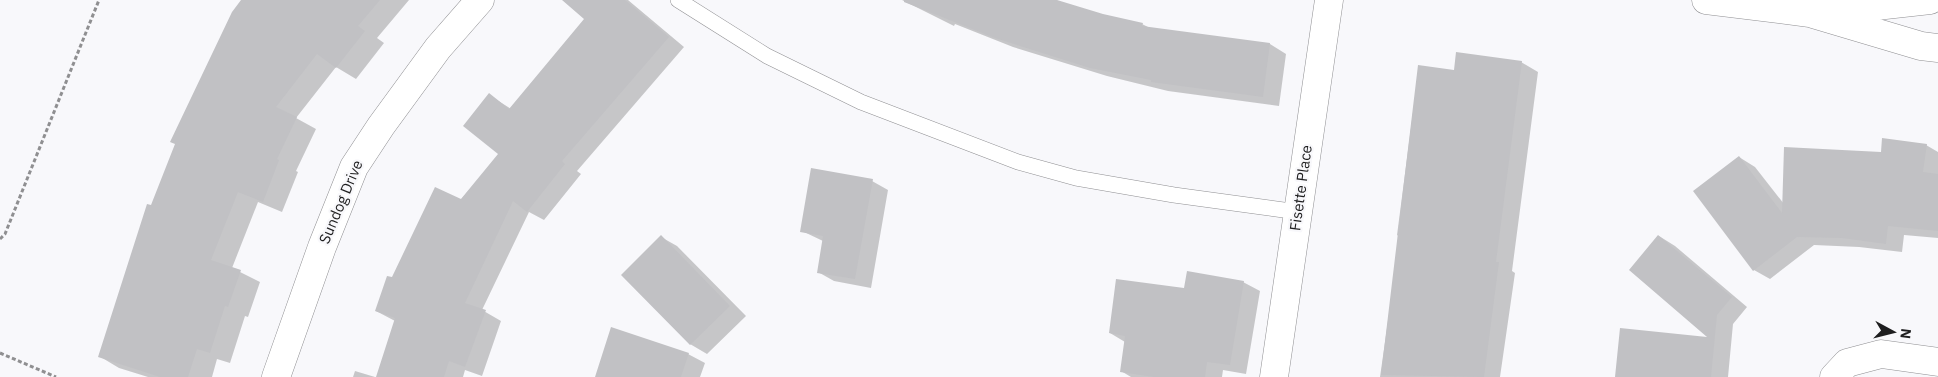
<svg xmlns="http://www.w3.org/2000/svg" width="1938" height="377" font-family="'IBM Plex Sans',sans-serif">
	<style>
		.shadow { fill: #0003 }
		.building { fill: #c1c1c4 }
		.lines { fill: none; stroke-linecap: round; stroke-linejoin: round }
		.lane-casing { stroke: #8f8f92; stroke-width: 16 }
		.street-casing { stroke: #8f8f92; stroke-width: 29 }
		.path { stroke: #8f8f91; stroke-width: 3; stroke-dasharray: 4 2.5; stroke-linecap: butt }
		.lane { stroke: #fff; stroke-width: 15 }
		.street { stroke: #fff; stroke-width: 28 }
		.labels { text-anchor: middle; stroke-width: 4.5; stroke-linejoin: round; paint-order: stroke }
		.street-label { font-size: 15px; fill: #1e1e1f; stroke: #f8f8fb }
	</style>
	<rect width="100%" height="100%" fill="#f8f8fb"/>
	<!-- shadow -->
	<path class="shadow" d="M 243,0 L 409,0 L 377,38 L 384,43 L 356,79 L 336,67 L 296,118 L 316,129 L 296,171 L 298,172 L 282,212 L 258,202 L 232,268 L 260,282 L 248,317 L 245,316 L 230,363 L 217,359 L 212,377 L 148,377 L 119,368 L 99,356 L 176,144 Z
		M 571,0 L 628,0 L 684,47 L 577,171 L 581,174 L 544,220 L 529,212 L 482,310 L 501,321 L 482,376 L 465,370 L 463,377 L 377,377 L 395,321 L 376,311 L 393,279 L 500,154 L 489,95 L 511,109 L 586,18 Z
		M 902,0 L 1055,0 L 1102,16 L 1142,24 L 1150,28 L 1270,44 L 1286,54 L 1279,106 L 1168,91 L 1107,76 L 1013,47 L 955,24 L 954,26 Z
		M 1521,62 L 1538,72 L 1512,271 L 1515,273 L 1500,377 L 1380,377 L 1400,237 L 1397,235 L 1419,66 L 1455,71 Z
		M 1926,145 L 1938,152 L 1938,238 L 1904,235 L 1902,252 L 1859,247 L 1814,245 L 1770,279 L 1754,270 L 1739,157 L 1755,167 L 1784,204 L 1882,153 Z
		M 872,181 L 888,190 L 871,288 L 834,281 L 818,272 L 823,241 L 802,231 Z
		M 1659,236 L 1675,246 L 1747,307 L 1733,324 L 1728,377 L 1617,377 L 1711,338 Z
		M 661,237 L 677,246 L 746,316 L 707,354 L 690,344 Z
		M 1243,282 L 1260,291 L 1246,374 L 1223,370 L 1222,377 L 1131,377 L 1121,371 L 1125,342 L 1110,333 L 1185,289 Z
		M 688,354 L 705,363 L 700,377 L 596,377 Z
		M 355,371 L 375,377 L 353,377 Z"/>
	<!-- building -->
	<path class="building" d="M 241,0 L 380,0 L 358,26 L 365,31 L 336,68 L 317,54 L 276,107 L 297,117 L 277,159 L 279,160 L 263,202 L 238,192 L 211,260 L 241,270 L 228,307 L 225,306 L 210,353 L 197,349 L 188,377 L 160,377 L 98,357 L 147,204 L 151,205 L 175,144 L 170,142 L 232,12 Z
		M 562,0 L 625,0 L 669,37 L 562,161 L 565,164 L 527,212 L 513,201 L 465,303 L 486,310 L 465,367 L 449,361 L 444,377 L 376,377 L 395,318 L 375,311 L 387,276 L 392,277 L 435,187 L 461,199 L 498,154 L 463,126 L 489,93 L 509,109 L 584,19 Z
		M 904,0 L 1057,0 L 1103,14 L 1143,23 L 1142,26 L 1270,43 L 1263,97 L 1151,82 L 1151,80 L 1090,68 L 995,38 L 904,2 Z
		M 1456,52 L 1522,61 L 1496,262 L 1499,262 L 1484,377 L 1381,375 L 1418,65 L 1454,70 Z
		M 1882,138 L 1927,144 L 1923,172 L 1938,174 L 1938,231 L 1888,226 L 1886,244 L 1842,238 L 1797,237 L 1753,271 L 1693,191 L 1739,156 L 1782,213 L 1784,147 L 1881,152 Z
		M 811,168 L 873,179 L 855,279 L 817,273 L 823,236 L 800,232 Z
		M 661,235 L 730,306 L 690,345 L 621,275 Z
		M 1658,235 L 1732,297 L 1717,315 L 1711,377 L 1615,377 L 1620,328 L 1707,337 L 1629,270 Z
		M 1187,271 L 1244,281 L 1230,365 L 1207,362 L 1205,377 L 1154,377 L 1120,372 L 1125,336 L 1109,333 L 1116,279 L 1184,288 Z
		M 611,327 L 689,353 L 681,377 L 595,377 Z"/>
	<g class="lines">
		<defs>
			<path id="lane" d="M 678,0 L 767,56 L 861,102 L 1018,162 L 1076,178 L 1174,195 L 1298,212"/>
			<path id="street" d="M 1706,0 L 1810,13 L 1921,46 L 1938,48
				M 1822,12 L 1930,0
				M 276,377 L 322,247 L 354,167 L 381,126 L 438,48 L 480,0
				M 1274,377 L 1329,0
				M 1834,377 L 1847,363 L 1881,354 L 1938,362"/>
		</defs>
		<!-- lane casing -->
		<use href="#lane" class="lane-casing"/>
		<!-- street casing -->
		<use href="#street" class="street-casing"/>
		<!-- path -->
		<path class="path" d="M 0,239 L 5,234 L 99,0
			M 0,353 L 56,377"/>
		<!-- lane -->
		<use href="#lane" class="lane"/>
		<!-- street -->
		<use href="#street" class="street"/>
	</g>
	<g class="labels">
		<!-- street labels -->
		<g class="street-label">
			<text transform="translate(1301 188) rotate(-82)" y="5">Fisette Place</text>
			<text transform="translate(341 202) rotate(-67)" y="5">Sundog Drive</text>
		</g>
	</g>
	<!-- north arrow -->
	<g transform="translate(1893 332) rotate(97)" stroke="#f8f8fb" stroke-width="4" paint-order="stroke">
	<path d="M0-4L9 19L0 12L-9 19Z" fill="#1e1e1f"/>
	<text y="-8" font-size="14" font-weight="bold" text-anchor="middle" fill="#1e1e1f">N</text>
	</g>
</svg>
